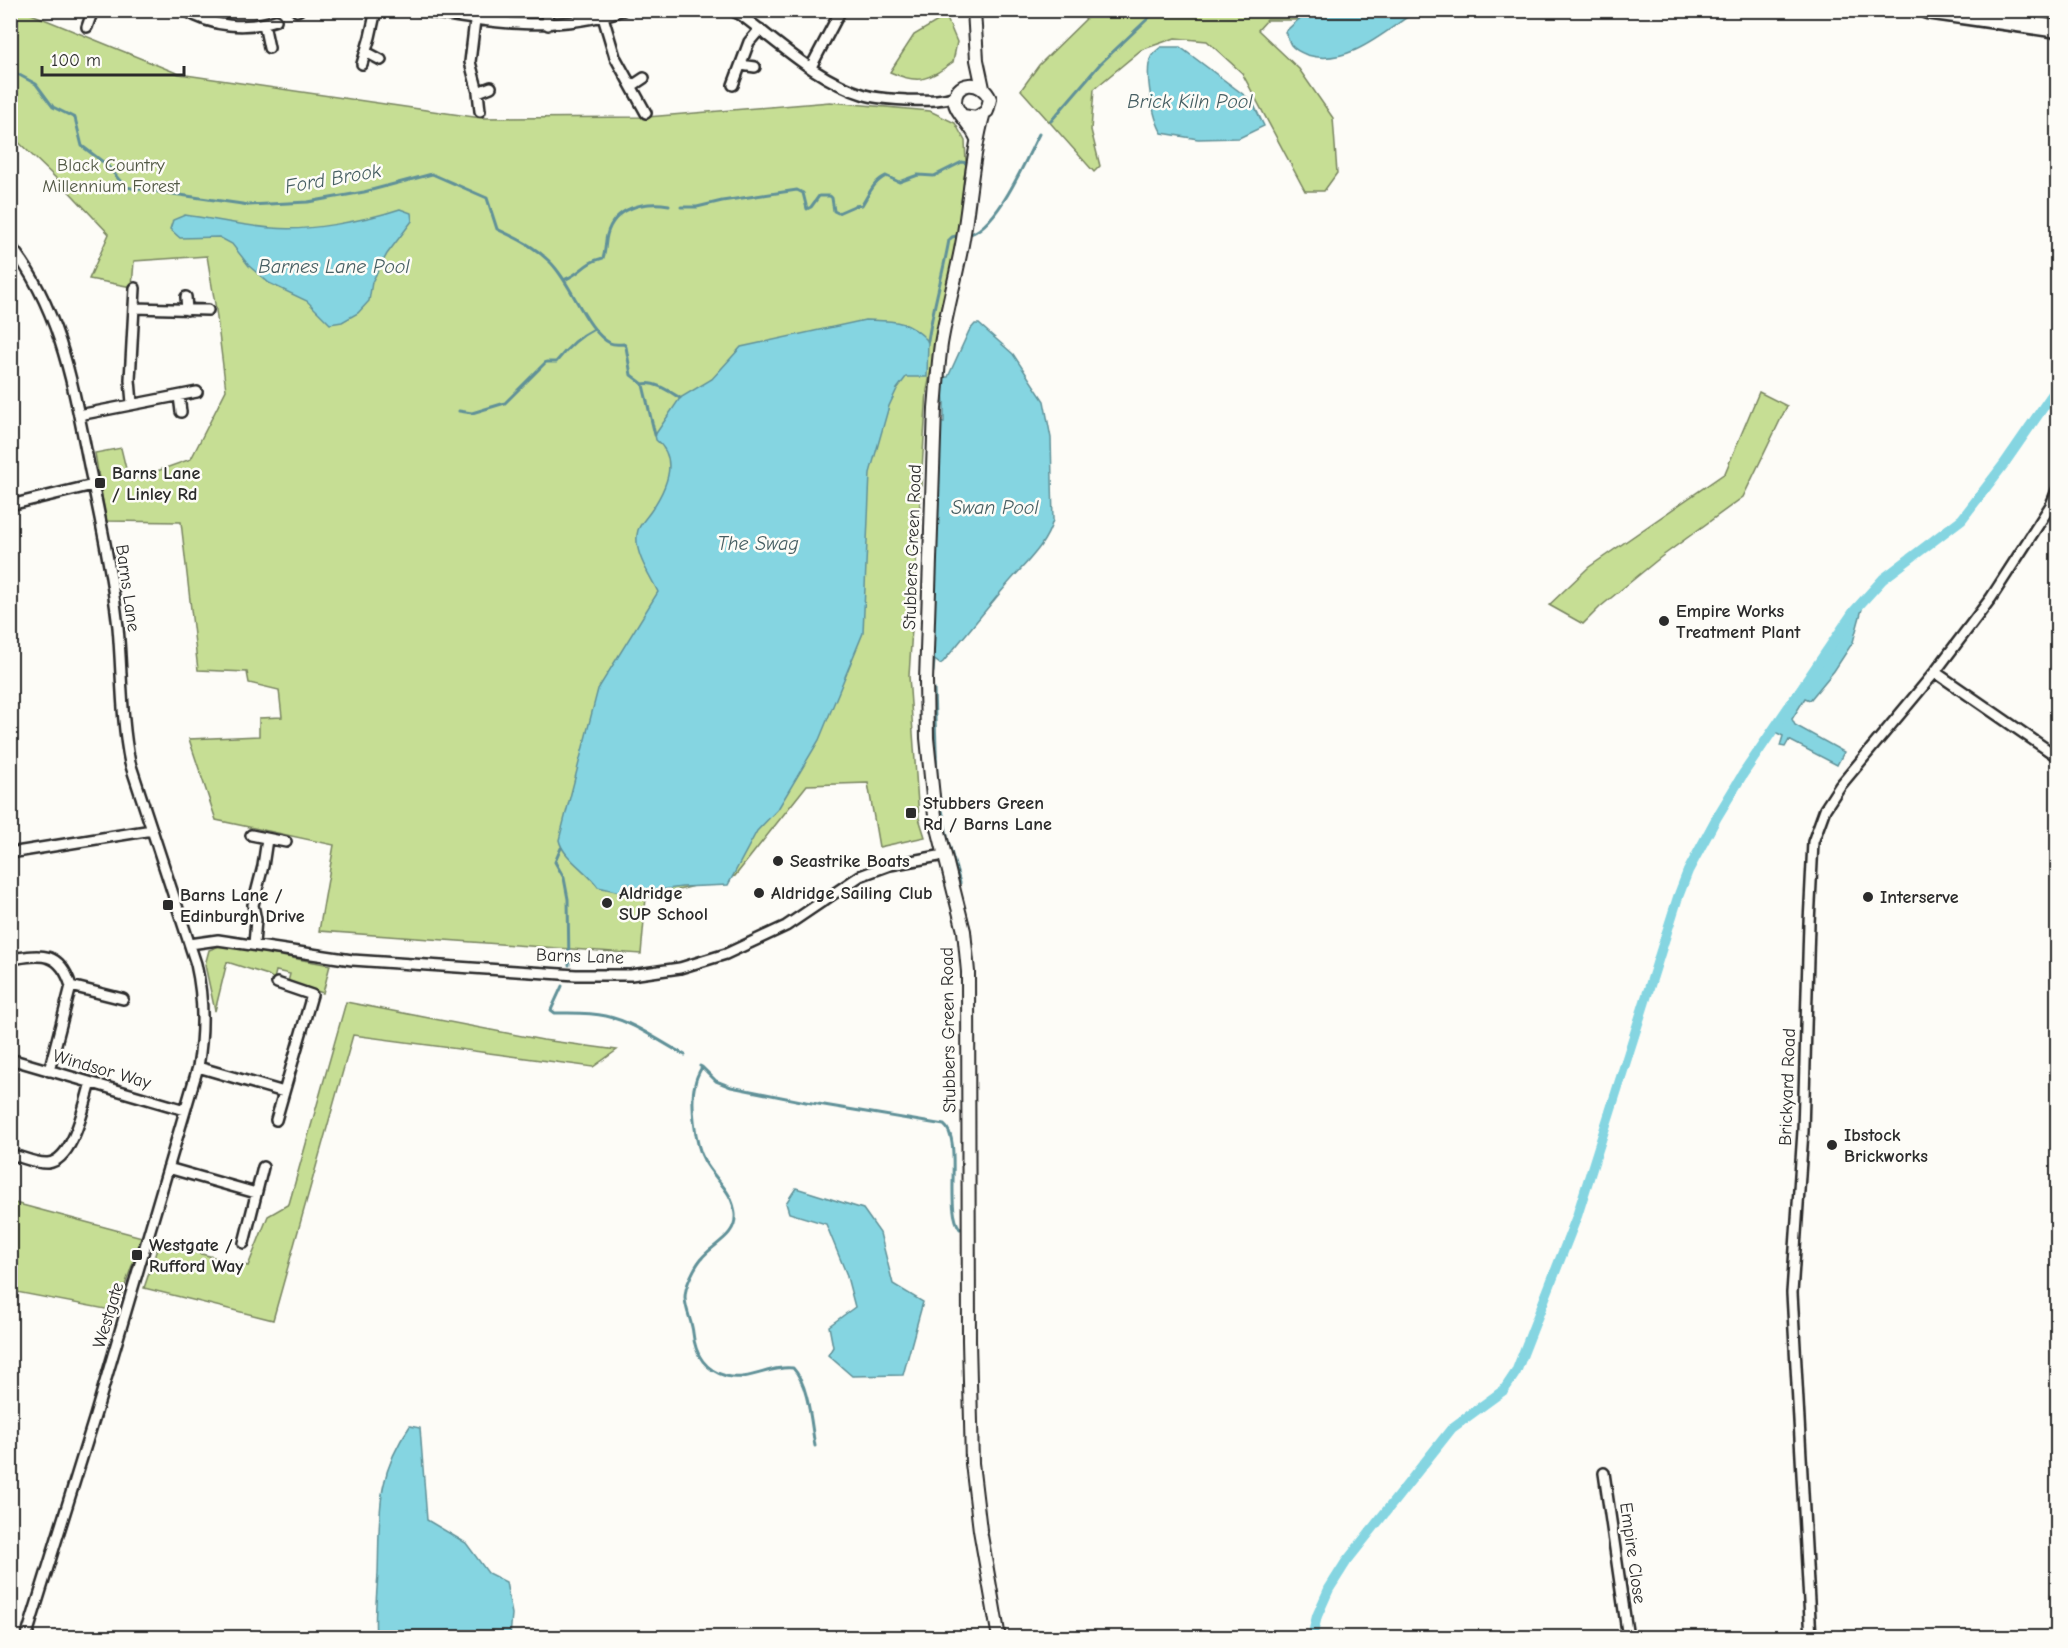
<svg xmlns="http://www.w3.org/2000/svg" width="2068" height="1648" font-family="'Comic Neue',sans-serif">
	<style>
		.green { fill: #c6de94; stroke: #788460; stroke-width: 1.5 }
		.water { fill: #85d5e1; stroke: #619198; stroke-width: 1.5 }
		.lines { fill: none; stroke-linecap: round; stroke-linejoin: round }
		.stream { stroke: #619198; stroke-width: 3 }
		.canal { stroke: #85d5e1; stroke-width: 10 }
		.minor-casing { stroke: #2b2b2b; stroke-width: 14 }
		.tertiary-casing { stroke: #2b2b2b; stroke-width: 16 }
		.trunk-casing { stroke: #2b2b2b; stroke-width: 21 }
		.minor { stroke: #fdfcf7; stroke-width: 9 }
		.tertiary { stroke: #fdfcf7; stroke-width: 12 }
		.trunk { stroke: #fdfcf7; stroke-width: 16 }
		.poi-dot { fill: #2b2b2b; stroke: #fdfcf7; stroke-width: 2 }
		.labels { text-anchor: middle; stroke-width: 5; stroke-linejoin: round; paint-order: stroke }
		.park-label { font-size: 18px; fill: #525845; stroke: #fdfcf7 }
		.poi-label { font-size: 18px; font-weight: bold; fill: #2b2b2b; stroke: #fdfcf7; text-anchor: start }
		.street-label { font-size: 18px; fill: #2b2b2b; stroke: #fdfcf7 }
		.water-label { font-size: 20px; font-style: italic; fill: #465e62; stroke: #fdfcf7 }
	</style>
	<rect width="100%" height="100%" fill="#fdfcf7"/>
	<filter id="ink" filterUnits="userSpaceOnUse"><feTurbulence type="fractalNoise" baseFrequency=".0167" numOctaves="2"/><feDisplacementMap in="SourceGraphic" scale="12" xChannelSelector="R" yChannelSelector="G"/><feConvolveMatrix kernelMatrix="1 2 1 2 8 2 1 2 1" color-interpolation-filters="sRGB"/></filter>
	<g filter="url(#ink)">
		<!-- green -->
		<path class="green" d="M 11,10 L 24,11 L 179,74 L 481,118 L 647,117 L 830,102 L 930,111 L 955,123 L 965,141 L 966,163 L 957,242 L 927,390 L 909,676 L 919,818 L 925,837 L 879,847 L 868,783 L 807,785 L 735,876 L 646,898 L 641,954 L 319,931 L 334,845 L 216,820 L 189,739 L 259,736 L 259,718 L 282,717 L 279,690 L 249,683 L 247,672 L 198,670 L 181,522 L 106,521 L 95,453 L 121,448 L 129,481 L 191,459 L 226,390 L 216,310 L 207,256 L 134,261 L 132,287 L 89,279 L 109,234 L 59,181 L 11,135 Z
			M 1094,11 L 1321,11 L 1298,20 L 1267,20 L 1258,30 L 1299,69 L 1333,118 L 1337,173 L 1324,191 L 1305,191 L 1242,73 L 1207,41 L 1175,38 L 1141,50 L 1094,89 L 1091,130 L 1100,166 L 1094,172 L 1021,90 L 1039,65 Z
			M 946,16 L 957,42 L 953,62 C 928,80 919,85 890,72 L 914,35 Z
			M 1759,392 L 1787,406 L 1743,497 L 1661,557 L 1600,607 L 1583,624 L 1549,605 L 1589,567 L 1725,473 Z
			M 222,945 L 330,965 L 323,993 L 288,982 L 290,974 L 276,971 L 274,979 L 268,975 L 227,962 L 215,1011 L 205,965 L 209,950 Z
			M 346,1002 L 543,1040 L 617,1050 L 593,1067 L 353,1035 L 273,1320 L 144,1288 L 159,1243 L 248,1266 L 268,1216 L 289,1204 Z
			M 11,1202 L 142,1237 L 116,1311 L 11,1291 Z"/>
		<!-- water -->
		<path class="water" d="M 1321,10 L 1416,10 L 1416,11 C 1384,32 1348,67 1307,55 C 1302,53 1295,50 1291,45 C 1289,42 1287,36 1285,32 L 1298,20 Z
			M 1161,47 L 1180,47 L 1252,101 L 1264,126 L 1239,138 L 1198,139 L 1162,133 C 1153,119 1144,72 1151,57 C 1153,53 1157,50 1161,47 Z
			M 400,209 L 411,213 L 412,221 L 387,254 L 372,282 L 369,301 L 358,313 L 342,322 L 330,324 L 307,301 L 269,283 L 249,266 L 232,244 L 219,237 L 180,238 L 170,229 L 173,220 L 185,215 C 214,219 243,226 272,228 C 307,232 367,220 400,209 Z
			M 865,320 C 893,321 908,319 928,341 L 927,377 L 906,377 L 897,389 L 889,406 L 870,473 L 863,633 L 819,740 L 778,809 L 757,831 L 728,885 L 682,887 L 639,893 L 620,892 L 598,887 C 587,871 563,858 559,840 L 598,689 L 658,592 C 650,575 632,551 638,530 C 640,524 647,517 651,511 C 666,489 680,459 656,440 L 655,435 L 680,398 L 712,379 L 741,347 Z
			M 975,324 L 979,324 L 1013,354 L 1044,401 L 1051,438 L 1053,520 C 1046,547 1022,566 1005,587 C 984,612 964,637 943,662 L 940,664 L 932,658 L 941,422 L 944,422 L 944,403 L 942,379 L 942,377 L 948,377 L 969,331 Z
			M 1865,598 L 1853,642 L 1834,671 L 1810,700 L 1805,698 L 1792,719 L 1795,725 L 1844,752 L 1837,765 L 1789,740 L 1785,747 L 1780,746 L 1783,736 L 1773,731 Z
			M 796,1188 L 863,1209 L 880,1233 L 893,1284 L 923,1302 L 903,1375 L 852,1376 L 828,1355 L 833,1347 L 829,1326 L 855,1307 L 846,1273 L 826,1224 L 789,1213 L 786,1203 Z
			M 410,1426 L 420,1428 L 427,1520 L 466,1543 L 488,1573 L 506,1582 L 512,1614 L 510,1637 L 376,1637 C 374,1616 377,1594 378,1573 C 380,1515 375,1476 410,1426 Z"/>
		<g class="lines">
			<!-- stream -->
			<path class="stream" d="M 10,70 L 36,84 L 53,107 L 75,118 L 82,146 L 107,165 L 125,187 L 249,205 L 308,202 L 364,192 L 432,174 L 487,198 L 497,229 C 516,238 534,246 549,261 C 570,280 587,332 610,343 C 614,345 619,344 624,344 L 626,347 L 631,375 L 643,384 C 655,381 670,392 680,398
				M 1051,121 L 1100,64 L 1157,10
				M 681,207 L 697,207 L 722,201 L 797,190 L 803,193 L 807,209 L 811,207 L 819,196 L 830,196 L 832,198 L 834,211 L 838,213 L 854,206 L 862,205 C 869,194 874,181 886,176 L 899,182 L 918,175 L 934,176 L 962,162 L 966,163
				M 967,235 C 997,229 1025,161 1039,134
				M 566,279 C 583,272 583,263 603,258 C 606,250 605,242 607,235 C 614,207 645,201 669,205
				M 928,341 C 933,307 943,274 949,240 L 952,237 L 960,235
				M 643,385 L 655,435
				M 459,411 L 472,413 L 505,403 L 546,362 L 556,362 C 567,348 578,337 594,329
				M 933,672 L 934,661
				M 934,689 L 937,777
				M 939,794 L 948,841 L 960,883
				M 561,848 L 555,862 L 564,878 L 568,899 L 569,965
				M 562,986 L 551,1010 L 555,1013 C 572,1013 589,1012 606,1016 C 634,1022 660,1042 685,1055
				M 700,1066 L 702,1067 C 699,1072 696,1078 695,1084 C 690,1102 695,1144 704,1160 C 714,1179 733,1191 735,1214 C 737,1237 712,1244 701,1259 C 694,1268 685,1286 685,1297 C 685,1309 692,1321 693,1333 C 695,1354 704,1370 726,1376 C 749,1382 771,1365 793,1368 C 809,1385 811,1424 815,1446
				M 702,1067 L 716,1081 L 731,1087 L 806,1102 L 944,1125 C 963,1139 944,1209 960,1229"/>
			<!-- canal -->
			<path class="canal" d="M 1312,1638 L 1317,1616 L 1329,1589 L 1346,1562 L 1452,1428 L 1504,1390 L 1516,1372 L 1577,1216 L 1678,897 L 1688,871 L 1717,817 L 1743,774 L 1854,611 L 1883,579 L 1962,519 L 2004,464 L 2058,386"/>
			<defs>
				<path id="minor" d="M 185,10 C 212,27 246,30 276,20
					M 420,10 C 488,23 557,33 623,10
					M 546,10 L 548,25
					M 731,10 L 741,15 C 780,44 818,81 865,95 C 878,99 893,99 906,100 C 925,100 938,102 956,96
					M 297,11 L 299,10
					M 603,17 L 615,57 L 646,113
					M 475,20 L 470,62 L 478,92 L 480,111
					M 264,24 L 269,48
					M 87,27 L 93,10
					M 366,52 L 381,60
					M 362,64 L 370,37 L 376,10
					M 741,65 L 755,67
					M 811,67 L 841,10
					M 733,85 L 749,42 L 760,29
					M 632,86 L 644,78
					M 478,92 L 491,87
					M 10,245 C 62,310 74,392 90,470 C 101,522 112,574 118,627 C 122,672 121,719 130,763 L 196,964 C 204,999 204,1031 198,1067 L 95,1416 L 26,1638
					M 186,297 L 187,310
					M 134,308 L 208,310
					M 179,396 L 181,412
					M 132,403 L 130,380 L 135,288
					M 79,415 L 197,392
					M 10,505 L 93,485
					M 1935,672 L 2058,757
					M 251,835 L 286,842
					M 10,853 L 152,830
					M 190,944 L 218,940 L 352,960 L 576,975 L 631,975 L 680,968 L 726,954 L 786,926 L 860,876 L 890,865 L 944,855
					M 254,944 L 256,920 L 253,905 L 263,866 L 267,839
					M 10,959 C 42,954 60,951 71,986 L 49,1071
					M 71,986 L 123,999
					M 10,1059 L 185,1110
					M 198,1067 L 284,1092
					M 276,1120 L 312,995 L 277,983
					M 10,1154 C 22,1157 36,1164 48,1163 C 74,1160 84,1104 91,1083
					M 168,1168 L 256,1193
					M 244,1243 L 263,1167
					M 1604,1473 L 1628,1638
					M 1811,1638 L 1792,1293 L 1803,1131 L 1809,923 L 1813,842 L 1825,809 L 1840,786 L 1935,672 L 1991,598 L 2051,505 L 2058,488"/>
				<path id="tertiary" d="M 974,10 L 977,60 L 983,88
					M 963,116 L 976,118 L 987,111 L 990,99 C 982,79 954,80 955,103 C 956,112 972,126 977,139
					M 983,116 C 972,155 970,198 963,239 C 957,274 947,308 941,344 C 938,365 937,387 935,408 L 926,681 L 927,738 L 935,816 L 964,931 L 968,972 L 969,1341 L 972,1463 L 980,1530 L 999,1638"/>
				<path id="trunk" d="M 1927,10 L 2058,29"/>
			</defs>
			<!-- minor casing -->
			<use href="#minor" class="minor-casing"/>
			<!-- tertiary casing -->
			<use href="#tertiary" class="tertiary-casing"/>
			<!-- trunk casing -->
			<use href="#trunk" class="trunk-casing"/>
			<!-- minor -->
			<use href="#minor" class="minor"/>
			<!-- tertiary -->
			<use href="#tertiary" class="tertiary"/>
			<!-- trunk -->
			<use href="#trunk" class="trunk"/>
		</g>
	</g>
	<!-- markers -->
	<g class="poi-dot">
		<rect x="94" y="477" width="12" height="12" rx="3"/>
		<circle cx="1664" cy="621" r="6"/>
		<rect x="905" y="807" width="12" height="12" rx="3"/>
		<circle cx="778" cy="861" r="6"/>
		<circle cx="759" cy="893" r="6"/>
		<circle cx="1868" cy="897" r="6"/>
		<circle cx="607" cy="903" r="6"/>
		<rect x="162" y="899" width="12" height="12" rx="3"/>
		<circle cx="1832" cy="1145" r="6"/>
		<rect x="131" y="1249" width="12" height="12" rx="3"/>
	</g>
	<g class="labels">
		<!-- park labels -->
		<g class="park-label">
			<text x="111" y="171">Black Country<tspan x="111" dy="21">Millennium Forest</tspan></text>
		</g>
		<!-- poi labels -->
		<g class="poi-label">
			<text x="112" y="479">Barns Lane<tspan x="112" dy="21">/ Linley Rd</tspan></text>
			<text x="1676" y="617">Empire Works<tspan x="1676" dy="21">Treatment Plant</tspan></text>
			<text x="923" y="809">Stubbers Green<tspan x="923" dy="21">Rd / Barns Lane</tspan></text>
			<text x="790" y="867">Seastrike Boats</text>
			<text x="619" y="899">Aldridge<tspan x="619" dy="21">SUP School</tspan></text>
			<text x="771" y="899">Aldridge Sailing Club</text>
			<text x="180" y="901">Barns Lane /<tspan x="180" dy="21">Edinburgh Drive</tspan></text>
			<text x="1880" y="903">Interserve</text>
			<text x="1844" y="1141">Ibstock<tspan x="1844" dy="21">Brickworks</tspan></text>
			<text x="149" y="1251">Westgate /<tspan x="149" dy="21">Rufford Way</tspan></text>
		</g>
		<!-- street labels -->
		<g class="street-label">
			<text transform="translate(912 547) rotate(-88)" y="6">Stubbers Green Road</text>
			<text transform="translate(128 588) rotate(82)" y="6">Barns Lane</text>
			<text transform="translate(580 956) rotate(2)" y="6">Barns Lane</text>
			<text transform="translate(948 1030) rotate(-91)" y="6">Stubbers Green Road</text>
			<text transform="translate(102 1069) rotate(16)" y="6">Windsor Way</text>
			<text transform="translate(1787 1087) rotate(-88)" y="6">Brickyard Road</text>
			<text transform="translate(108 1315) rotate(-73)" y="6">Westgate</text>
			<text transform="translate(1633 1553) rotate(82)" y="6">Empire Close</text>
		</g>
		<!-- water labels -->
		<g class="water-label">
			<text x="1190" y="108">Brick Kiln Pool</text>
			<text transform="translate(333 178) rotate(-10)" y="7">Ford Brook</text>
			<text x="334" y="273">Barnes Lane Pool</text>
			<text x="995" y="514">Swan Pool</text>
			<text x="758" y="550">The Swag</text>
		</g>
	</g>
	<!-- margin -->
	<rect width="2068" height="1648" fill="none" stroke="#fdfcf7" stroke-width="36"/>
	<rect x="18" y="18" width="2032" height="1612" fill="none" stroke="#2b2b2b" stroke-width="2" filter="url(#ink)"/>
	<!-- scale -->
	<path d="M42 66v9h142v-9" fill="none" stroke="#2b2b2b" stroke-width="3"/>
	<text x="51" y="66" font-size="18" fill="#2b2b2b" stroke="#fdfcf7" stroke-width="4.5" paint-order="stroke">100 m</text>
</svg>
